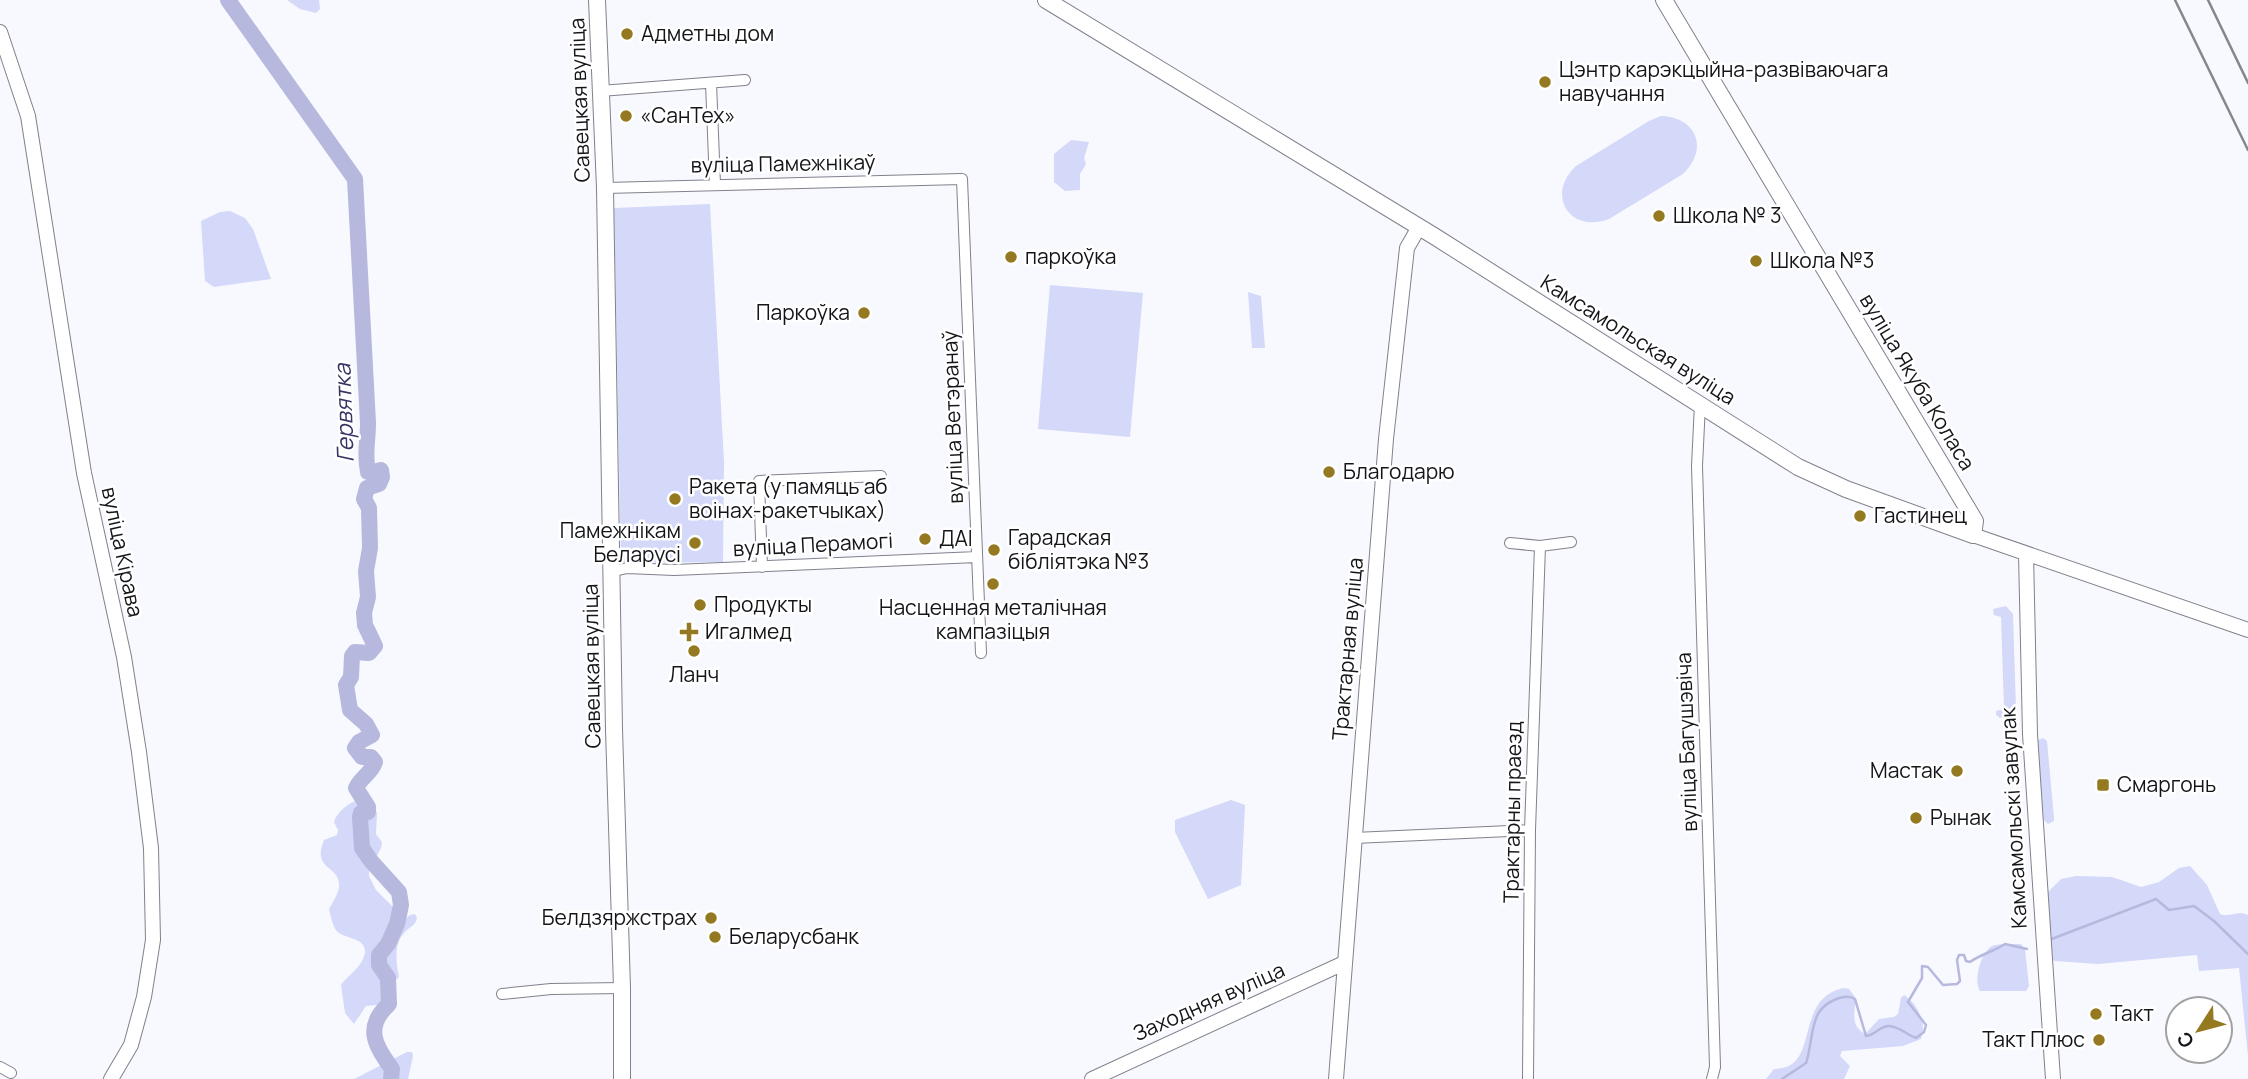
<svg xmlns="http://www.w3.org/2000/svg" width="2248" height="1079" font-family="Manrope,sans-serif">
	<style>
		.green { fill: #d4d8f9 }
		.lines { fill: none; stroke-linecap: round; stroke-linejoin: round }
		.stream { stroke: #b6b9dd; stroke-width: 2.5 }
		.river { stroke: #b6b9dd; stroke-width: 16 }
		.minor-casing { stroke: #80818c; stroke-width: 12 }
		.tertiary-casing { stroke: #80818c; stroke-width: 16 }
		.secondary-casing { stroke: #80818c; stroke-width: 18 }
		.minor { stroke: #fff; stroke-width: 10 }
		.tertiary { stroke: #fff; stroke-width: 14 }
		.secondary { stroke: #fff; stroke-width: 16 }
		.rail { stroke: #86878c; stroke-width: 2.5 }
		.poi-dot { fill: #947921; stroke: #fff; stroke-width: 2.5 }
		.labels { text-anchor: middle; stroke-width: 5; stroke-linejoin: round; paint-order: stroke }
		.poi-label { font-size: 21px; fill: #141519; stroke: #fff; text-anchor: start }
		.street-label { font-size: 21px; fill: #141519; stroke: #fff }
		.water-label { font-size: 23px; font-style: italic; fill: #353665; stroke: #fff }
	</style>
	<rect width="100%" height="100%" fill="#f8f9fe"/>
	<!-- green -->
	<path class="green" d="M 287,0 L 319,0 L 320,9 L 316,13 L 300,9 Z
		M 1661,116 C 1697,117 1709,149 1683,174 L 1609,219 C 1570,234 1545,195 1576,166 L 1649,121 Z
		M 1071,140 L 1089,142 L 1084,158 L 1086,164 L 1080,174 L 1080,190 L 1065,191 L 1054,182 L 1054,154 Z
		M 710,204 L 724,462 L 723,562 L 621,563 L 614,208 Z
		M 230,211 L 245,218 L 253,229 L 271,279 L 214,287 L 205,281 L 201,221 L 220,212 Z
		M 1050,285 L 1143,293 L 1130,437 L 1038,429 Z
		M 1248,292 L 1261,296 L 1265,348 L 1252,348 Z
		M 2006,606 L 2013,614 L 2016,710 L 2014,714 L 2000,718 L 1996,715 L 1996,711 L 2004,709 L 2001,617 L 1994,615 L 1993,609 Z
		M 2043,738 L 2047,741 L 2054,818 L 2054,821 L 2048,824 L 2043,819 L 2036,741 Z
		M 358,800 L 372,805 L 377,813 L 376,834 L 382,842 L 381,848 L 369,871 L 369,876 L 376,890 L 394,908 L 390,926 L 395,927 L 410,915 L 415,914 L 417,918 C 415,926 411,926 406,931 C 393,943 396,962 399,977 C 390,984 392,995 386,1004 L 366,1006 L 354,1024 L 345,1013 L 341,985 C 347,976 359,969 363,959 C 373,936 342,940 336,930 C 333,926 330,914 329,909 C 333,902 338,894 339,887 C 341,865 311,871 324,840 L 337,835 L 338,830 L 334,822 C 337,812 348,803 358,800 Z
		M 1231,800 L 1245,805 L 1241,885 L 1208,899 L 1175,832 L 1175,820 Z
		M 2190,866 L 2207,885 L 2220,914 C 2229,918 2238,910 2248,915 L 2248,1056 L 2239,968 L 2199,971 L 2197,955 L 2098,964 L 2055,961 L 2050,958 L 2047,893 L 2061,879 L 2076,876 L 2112,877 L 2141,887 L 2159,882 L 2179,868 Z
		M 2004,944 L 2021,944 L 2025,949 L 2029,986 L 2026,991 L 1980,991 C 1973,981 1981,952 1992,946 C 1993,945 2002,944 2004,944 Z
		M 1843,988 L 1849,989 L 1855,997 C 1856,1012 1849,1025 1865,1034 L 1879,1019 L 1894,1017 L 1898,1014 L 1901,998 L 1904,995 C 1918,1004 1927,1023 1921,1039 L 1903,1046 L 1842,1051 L 1840,1056 L 1850,1066 L 1844,1079 L 1766,1079 L 1774,1069 C 1822,1069 1792,1000 1843,988 Z
		M 407,1052 L 412,1052 L 413,1056 L 408,1079 L 354,1079 Z"/>
	<g class="lines">
		<!-- stream -->
		<path class="stream" d="M 2049,940 L 2156,899 L 2169,910 L 2194,906 L 2214,921 L 2248,954
			M 1782,1079 L 1806,1063 C 1811,1049 1811,1026 1818,1014 C 1824,1003 1844,992 1855,999 L 1866,1036 C 1875,1035 1879,1027 1888,1026 C 1897,1025 1907,1035 1916,1038 L 1924,1032 L 1926,1025 L 1908,1002 L 1922,978 L 1922,966 L 1928,967 L 1943,985 L 1957,984 L 1960,981 L 1957,960 L 1959,955 L 1964,955 L 1966,961 L 1970,962 C 1981,954 1993,952 2005,944 L 2027,949"/>
		<!-- river -->
		<path class="river" d="M 228,0 L 355,179 L 368,423 C 368,442 364,453 368,472 L 375,475 L 377,471 L 381,470 L 382,477 L 379,484 L 367,488 L 364,499 L 369,508 L 370,548 L 366,571 L 368,597 L 364,613 L 365,625 L 375,646 L 369,653 L 355,652 L 352,656 L 351,677 L 346,685 L 350,710 L 366,724 L 372,735 L 359,742 L 355,748 L 362,757 L 371,757 L 375,762 C 371,774 361,777 356,788 L 368,807 L 368,812 L 361,813 L 360,817 L 362,848 L 371,861 L 399,892 L 401,905 L 397,924 L 388,944 L 379,955 L 379,965 L 388,978 L 389,1004 C 363,1028 376,1046 392,1069 L 391,1079"/>
		<defs>
			<path id="minor" d="M 711,83 L 715,185
				M 600,91 L 745,80
				M 605,188 L 962,179 L 981,653
				M 1700,404 L 1697,466 L 1715,1067 L 1712,1079
				M 1510,543 L 1540,546 L 1571,542
				M 762,567 L 759,481 L 881,476
				M 610,572 L 627,568 L 674,570 L 977,557
				M 1354,838 L 1530,830
				M 502,994 L 551,989 L 622,988
				M 0,1067 L 11,1073
				M 1528,1079 L 1530,830 L 1540,546"/>
			<path id="tertiary" d="M 0,32 L 28,116 L 84,473 L 124,657 L 139,752 L 151,848 L 153,940 L 144,997 L 131,1045 L 111,1079
				M 1973,535 L 2248,630
				M 2026,554 L 2030,734 L 2053,1079
				M 1092,1079 L 1344,963
				M 1336,1079 L 1386,439 L 1407,248 L 1419,227"/>
			<path id="secondary" d="M 597,0 L 605,188 L 614,729 L 622,988 L 622,1079
				M 1046,0 L 1434,236 L 1798,467 L 1846,489 L 1973,535 L 1975,521 L 1664,0"/>
		</defs>
		<!-- minor casing -->
		<use href="#minor" class="minor-casing"/>
		<!-- tertiary casing -->
		<use href="#tertiary" class="tertiary-casing"/>
		<!-- secondary casing -->
		<use href="#secondary" class="secondary-casing"/>
		<!-- minor -->
		<use href="#minor" class="minor"/>
		<!-- tertiary -->
		<use href="#tertiary" class="tertiary"/>
		<!-- secondary -->
		<use href="#secondary" class="secondary"/>
		<!-- rail -->
		<path class="rail" d="M 2175,0 L 2248,150
			M 2208,0 L 2248,83"/>
	</g>
	<!-- markers -->
	<g class="poi-dot">
		<circle cx="627" cy="34" r="7"/>
		<circle cx="1545" cy="82" r="7"/>
		<circle cx="626" cy="116" r="7"/>
		<circle cx="1659" cy="216" r="7"/>
		<circle cx="1011" cy="257" r="7"/>
		<circle cx="1756" cy="261" r="7"/>
		<circle cx="864" cy="313" r="7"/>
		<circle cx="1329" cy="472" r="7"/>
		<circle cx="675" cy="499" r="7"/>
		<circle cx="1860" cy="516" r="7"/>
		<circle cx="925" cy="539" r="7"/>
		<circle cx="695" cy="543" r="7"/>
		<circle cx="994" cy="550" r="7"/>
		<circle cx="993" cy="584" r="7"/>
		<circle cx="700" cy="605" r="7"/>
		<path d="M685.5 621.5h7v7h7v7h-7v7h-7v-7h-7v-7h7z"/>
		<circle cx="694" cy="651" r="7"/>
		<circle cx="1957" cy="771" r="7"/>
		<rect x="2096" y="778" width="14" height="14" rx="3.5"/>
		<circle cx="1916" cy="818" r="7"/>
		<circle cx="711" cy="918" r="7"/>
		<circle cx="715" cy="937" r="7"/>
		<circle cx="2096" cy="1014" r="7"/>
		<circle cx="2099" cy="1040" r="7"/>
	</g>
	<g class="labels">
		<!-- poi labels -->
		<g class="poi-label">
			<text x="641" y="41">Адметны дом</text>
			<text x="1559" y="77">Цэнтр карэкцыйна-развіваючага<tspan x="1559" dy="24">навучання</tspan></text>
			<text x="640" y="123">«СанТех»</text>
			<text x="1673" y="223">Школа № 3</text>
			<text x="1025" y="264">паркоўка</text>
			<text x="1770" y="268">Школа №3</text>
			<text x="850" y="320" text-anchor="end">Паркоўка</text>
			<text x="1343" y="479">Благодарю</text>
			<text x="689" y="494">Ракета (у памяць аб<tspan x="689" dy="24">воінах-ракетчыках)</tspan></text>
			<text x="1874" y="523">Гастинец</text>
			<text x="681" y="538" text-anchor="end">Памежнікам<tspan x="681" dy="24">Беларусі</tspan></text>
			<text x="1008" y="545">Гарадская<tspan x="1008" dy="24">бібліятэка №3</tspan></text>
			<text x="939" y="546">ДАІ</text>
			<text x="714" y="612">Продукты</text>
			<text x="993" y="615" text-anchor="middle">Насценная металічная<tspan x="993" dy="24">кампазіцыя</tspan></text>
			<text x="705" y="639">Игалмед</text>
			<text x="694" y="682" text-anchor="middle">Ланч</text>
			<text x="1943" y="778" text-anchor="end">Мастак</text>
			<text x="2117" y="792">Смаргонь</text>
			<text x="1930" y="825">Рынак</text>
			<text x="697" y="925" text-anchor="end">Белдзяржстрах</text>
			<text x="729" y="944">Беларусбанк</text>
			<text x="2110" y="1021">Такт</text>
			<text x="2085" y="1047" text-anchor="end">Такт Плюс</text>
		</g>
		<!-- street labels -->
		<g class="street-label">
			<text transform="translate(580 100) rotate(-92)" y="7">Савецкая вуліца</text>
			<text transform="translate(783 164) rotate(-1)" y="7">вуліца Памежнікаў</text>
			<text transform="translate(1638 340) rotate(32)" y="7">Камсамольская вуліца</text>
			<text transform="translate(1917 382) rotate(59)" y="7">вуліца Якуба Коласа</text>
			<text transform="translate(953 417) rotate(-92)" y="7">вуліца Ветэранаў</text>
			<text transform="translate(813 545) rotate(-3)" y="7">вуліца Перамогі</text>
			<text transform="translate(122 552) rotate(78)" y="7">вуліца Кірава</text>
			<text transform="translate(1348 649) rotate(-85)" y="7">Трактарная вуліца</text>
			<text transform="translate(592 666) rotate(-91)" y="7">Савецкая вуліца</text>
			<text transform="translate(1687 742) rotate(-92)" y="7">вуліца Багушэвіча</text>
			<text transform="translate(1513 812) rotate(-89)" y="7">Трактарны праезд</text>
			<text transform="translate(2014 818) rotate(-93)" y="7">Камсамольскі завулак</text>
			<text transform="translate(1209 1002) rotate(-24)" y="7">Заходняя вуліца</text>
		</g>
		<!-- water labels -->
		<g class="water-label">
			<text transform="translate(344 413) rotate(-92)" y="8">Гервятка</text>
		</g>
	</g>
	<!-- north arrow -->
	<g transform="translate(2199 1030) rotate(234)"><circle r="33" fill="#ffffff" stroke="#a1a1a3" stroke-width="2"/>
	<path d="M0-5L12 26L0 18L-12 26Z" fill="#947921"/>
	<text y="-10" font-size="19" font-weight="bold" text-anchor="middle" fill="#141519">С</text>
	</g>
</svg>
